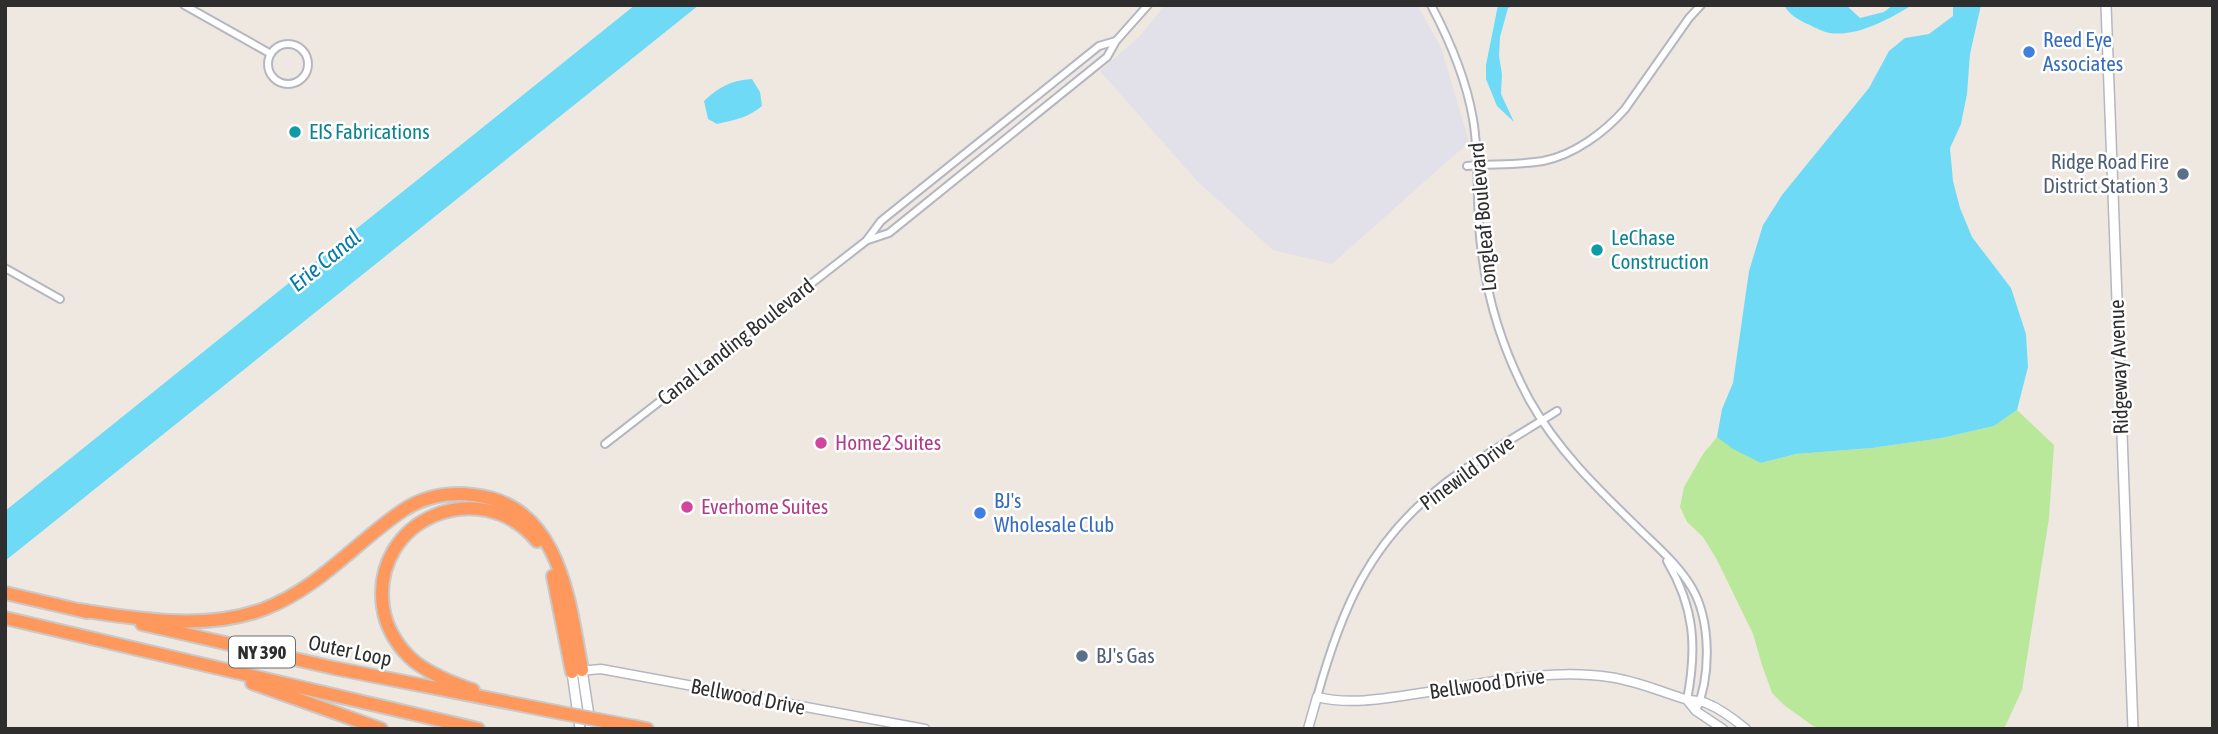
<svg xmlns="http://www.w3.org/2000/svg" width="2218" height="734" font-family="'Asap Condensed',sans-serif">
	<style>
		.industrial { fill: #e2e0e8 }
		.green { fill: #bae89a }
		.water { fill: #6fdaf6 }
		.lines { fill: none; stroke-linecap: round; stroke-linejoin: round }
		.minor-casing { stroke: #b4b7c2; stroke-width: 10 }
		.tertiary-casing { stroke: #b4b7c2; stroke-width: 11 }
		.secondary-casing { stroke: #b4b7c2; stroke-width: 12 }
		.motorway-casing { stroke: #c9c9c9; stroke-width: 16 }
		.minor { stroke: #fff; stroke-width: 6 }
		.tertiary { stroke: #fff; stroke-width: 8 }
		.secondary { stroke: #fff; stroke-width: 9 }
		.motorway { stroke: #ff985c; stroke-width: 12 }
		.motorway-bridge-casing { stroke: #c9c9c9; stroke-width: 16; stroke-linecap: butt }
		.motorway-bridge { stroke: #ff985c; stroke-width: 12 }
		.shop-dot { fill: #3f7fe0; stroke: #fff; stroke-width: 2.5 }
		.culture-dot { fill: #0f9aa8; stroke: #fff; stroke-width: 2.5 }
		.service-dot { fill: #5c6f8a; stroke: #fff; stroke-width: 2.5 }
		.hotel-dot { fill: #d1479c; stroke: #fff; stroke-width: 2.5 }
		.labels { text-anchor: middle; stroke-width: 5; stroke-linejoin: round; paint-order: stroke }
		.shield { fill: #fff; stroke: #6d6d6d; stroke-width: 2 }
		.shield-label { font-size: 19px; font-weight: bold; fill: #2e2e2e }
		.shop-label { font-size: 21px; fill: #366cbe; stroke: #fff; text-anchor: start }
		.culture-label { font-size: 21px; fill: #0d838f; stroke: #fff; text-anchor: start }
		.service-label { font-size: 21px; fill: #4e5e75; stroke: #fff; text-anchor: end }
		.street-label { font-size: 21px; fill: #2e2e2e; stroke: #fff }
		.hotel-label { font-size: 21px; fill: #b23c85; stroke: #fff; text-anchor: start }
		.water-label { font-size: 23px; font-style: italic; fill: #067baa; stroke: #fff }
	</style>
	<rect width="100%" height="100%" fill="#efe8e0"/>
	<!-- industrial -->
	<path class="industrial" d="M 1165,5 L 1417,5 L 1441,47 L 1469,142 L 1332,264 L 1273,250 L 1198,182 L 1100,71 L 1139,37 Z"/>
	<!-- green -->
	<path class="green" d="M 2017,410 L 2054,445 L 2049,518 L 2022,690 L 2004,729 L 1823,729 L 1813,726 L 1784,705 L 1772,693 L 1762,665 L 1753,634 L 1717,560 L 1703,537 L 1687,522 L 1680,507 L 1684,487 L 1703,454 L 1717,437 L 1761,463 L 1796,454 L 1872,448 L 1942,438 L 1994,426 Z"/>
	<!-- water -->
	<path class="water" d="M 635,5 L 699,5 L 5,561 L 5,511 Z
		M 1498,5 L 1515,5 L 1508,8 L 1500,37 L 1499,56 L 1502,74 L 1501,94 L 1514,122 L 1497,106 L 1486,79 L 1486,65 Z
		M 1784,5 L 1846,5 L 1860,18 L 1884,12 L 1893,5 L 1912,5 C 1890,19 1857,37 1830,33 C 1823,32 1816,28 1810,25 C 1800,21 1789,15 1784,5 Z
		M 1953,5 L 1981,5 L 1970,54 L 1967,94 L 1961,124 L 1950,148 L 1953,181 L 1960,208 L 1972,237 L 2011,288 L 2026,334 L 2028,367 L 2017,410 L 1994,426 L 1942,438 L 1872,448 L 1796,454 L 1761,463 L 1733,449 L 1717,437 L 1722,409 L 1733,383 L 1749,271 L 1763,225 L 1782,195 L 1869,88 L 1889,51 L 1905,38 L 1929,34 L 1953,16 Z
		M 752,79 L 760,92 L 762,106 C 748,118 734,120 717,124 L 708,119 L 704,101 C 719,87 731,80 752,79 Z"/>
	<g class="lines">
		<defs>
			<path id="minor" d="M 184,5 L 271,54
				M 1431,5 C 1450,41 1466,78 1473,119 C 1479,154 1477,189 1479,224 C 1483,286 1500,346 1530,401 C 1557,449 1596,487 1635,525 C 1655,545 1678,564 1692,588 C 1711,621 1711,676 1696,711
				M268 64a20 20 0 1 1 40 0a20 20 0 1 1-40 0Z
				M 1467,166 C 1492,164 1518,165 1543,161 C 1574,155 1605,132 1625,109 L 1689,18 L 1701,5
				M 868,240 L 889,233 L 1107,57 L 1116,41 L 1148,5
				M 5,268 L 60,299
				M 605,444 L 866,241 L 881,221 L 1099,46 L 1116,41
				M 1667,561 C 1695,608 1697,648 1687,700
				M 1317,697 C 1341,610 1369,542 1444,484 C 1480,457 1519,435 1557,411"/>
			<path id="tertiary" d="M 579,671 L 601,669 L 925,729
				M 1687,700 L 1696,711 L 1723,729
				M 1308,729 L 1317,697 C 1353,706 1393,697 1428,692 C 1487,683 1549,668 1609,677 C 1638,681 1658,691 1685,699 C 1692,701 1699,700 1706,703 C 1721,709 1734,719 1746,729"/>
			<path id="secondary" d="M 2106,5 L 2133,729
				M 582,670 L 591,729
				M 572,672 L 580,729"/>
			<path id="motorway" d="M 553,576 L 572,672
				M 5,593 L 87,612
				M 79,610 C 139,619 205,631 264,609 C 319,588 355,543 402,511 C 423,497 448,492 473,495 C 561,504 569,602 582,670
				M 5,618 L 478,729
				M 142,624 L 334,668 L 562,713
				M 252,683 L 381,729
				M 473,690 C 452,683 432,675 415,662 C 398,648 386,628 383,607 C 371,519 480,473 537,541
				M 604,721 L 647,729"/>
		</defs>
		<!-- minor casing -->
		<use href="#minor" class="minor-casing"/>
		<!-- tertiary casing -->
		<use href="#tertiary" class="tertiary-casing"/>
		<!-- secondary casing -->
		<use href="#secondary" class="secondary-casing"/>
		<!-- motorway casing -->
		<use href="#motorway" class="motorway-casing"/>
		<!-- minor -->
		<use href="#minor" class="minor"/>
		<!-- tertiary -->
		<use href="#tertiary" class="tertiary"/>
		<!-- secondary -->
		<use href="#secondary" class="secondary"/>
		<!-- motorway -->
		<use href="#motorway" class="motorway"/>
		<defs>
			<path id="motorway-bridge" d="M 562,713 L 604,721"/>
		</defs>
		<!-- motorway-bridge casing -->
		<use href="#motorway-bridge" class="motorway-bridge-casing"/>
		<!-- motorway-bridge -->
		<use href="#motorway-bridge" class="motorway-bridge"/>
	</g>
	<!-- markers -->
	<g class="shop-dot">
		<circle cx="2029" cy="52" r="7"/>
		<circle cx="980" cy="513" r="7"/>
	</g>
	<g class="culture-dot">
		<circle cx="295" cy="132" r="7"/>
		<circle cx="1597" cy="250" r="7"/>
	</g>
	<g class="service-dot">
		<circle cx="2183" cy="174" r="7"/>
		<circle cx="1082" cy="656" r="7"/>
	</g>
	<g class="hotel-dot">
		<circle cx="821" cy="443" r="7"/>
		<circle cx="687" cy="507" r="7"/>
	</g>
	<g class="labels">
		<!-- shield labels -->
		<rect class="shield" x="229" y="636.5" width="66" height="31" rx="5"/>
		<g class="shield-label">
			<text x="262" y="659">NY 390</text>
		</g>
		<!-- shop labels -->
		<g class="shop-label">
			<text x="2043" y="47">Reed Eye<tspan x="2043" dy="24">Associates</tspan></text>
			<text x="994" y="508">BJ's<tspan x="994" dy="24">Wholesale Club</tspan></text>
		</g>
		<!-- culture labels -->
		<g class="culture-label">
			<text x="309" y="139">EIS Fabrications</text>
			<text x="1611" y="245">LeChase<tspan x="1611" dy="24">Construction</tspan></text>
		</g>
		<!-- service labels -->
		<g class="service-label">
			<text x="2169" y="169">Ridge Road Fire<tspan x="2169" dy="24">District Station 3</tspan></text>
			<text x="1096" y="663" text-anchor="start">BJ's Gas</text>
		</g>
		<!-- street labels -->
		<g class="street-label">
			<text transform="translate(1483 217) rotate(-95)" y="7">Longleaf Boulevard</text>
			<text transform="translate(736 342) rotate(-38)" y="7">Canal Landing Boulevard</text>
			<text transform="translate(2119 367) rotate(-92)" y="7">Ridgeway Avenue</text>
			<text transform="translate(1467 473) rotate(-36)" y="7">Pinewild Drive</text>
			<text transform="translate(350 651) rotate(12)" y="7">Outer Loop</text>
			<text transform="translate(1487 684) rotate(-8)" y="7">Bellwood Drive</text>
			<text transform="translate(748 697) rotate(11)" y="7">Bellwood Drive</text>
		</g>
		<!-- hotel labels -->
		<g class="hotel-label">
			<text x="835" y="450">Home2 Suites</text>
			<text x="701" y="514">Everhome Suites</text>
		</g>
		<!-- water labels -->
		<g class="water-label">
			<text transform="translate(325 260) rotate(-39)" y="8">Erie Canal</text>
		</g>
	</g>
	<!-- border -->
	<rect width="2218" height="734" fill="none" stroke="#2e2e2e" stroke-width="14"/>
</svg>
